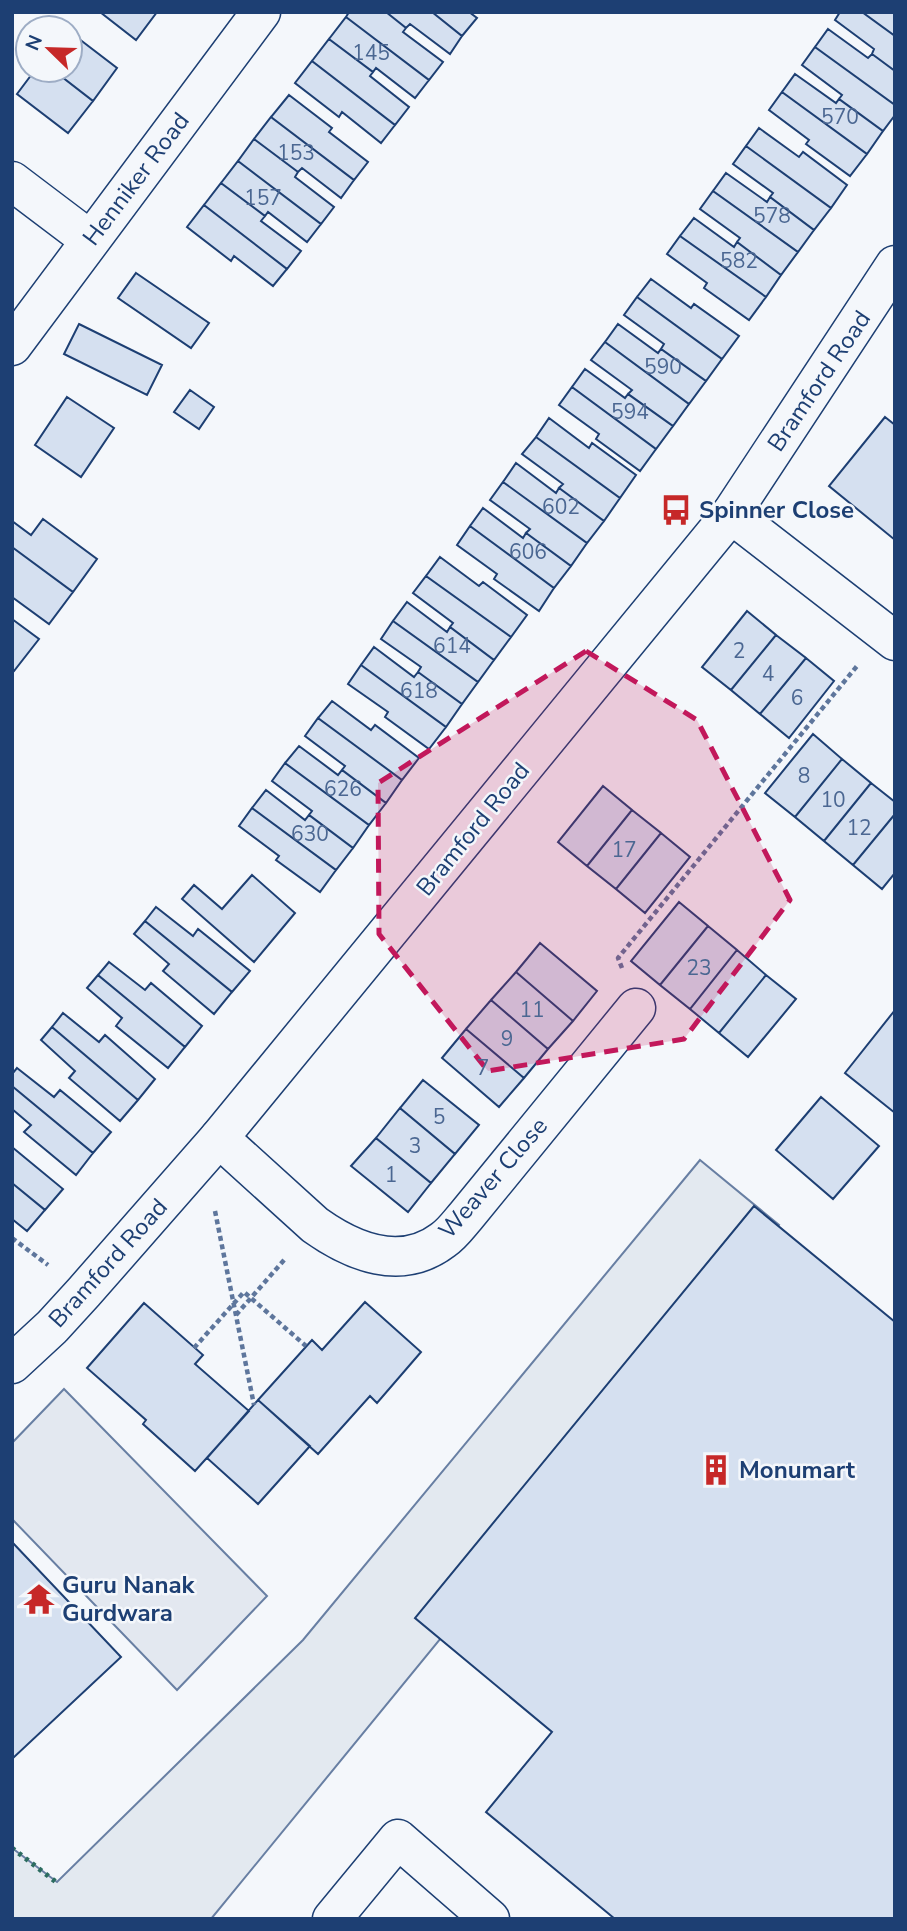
<svg xmlns="http://www.w3.org/2000/svg" width="907" height="1931" font-family="'Nunito Sans',sans-serif">
	<style>
		.green { fill: #e3e9f0; stroke: #687fa3; stroke-width: 2 }
		.parking { fill: #e3e8f0; stroke: #687fa3; stroke-width: 2 }
		.building { fill: #d5e0f0; stroke: #1d3f73; stroke-width: 2 }
		.lines { fill: none; stroke-linecap: round; stroke-linejoin: round }
		.minor-casing { stroke: #1d3f73; stroke-width: 41 }
		.major-casing { stroke: #1d3f73; stroke-width: 41 }
		.path { stroke: #5e769c; stroke-width: 4.5; stroke-dasharray: 5 3.5; stroke-linecap: butt }
		.minor { stroke: #f4f7fb; stroke-width: 38 }
		.major { stroke: #f4f7fb; stroke-width: 38 }
		.hedge { stroke: #2c6c60; stroke-width: 5; stroke-dasharray: 3.5 5; stroke-linecap: butt }
		.marked { fill: #c2185b; fill-opacity: 0.2; stroke: #c2185b; stroke-width: 5; stroke-dasharray: 14 9; stroke-linejoin: round }
		.labels { text-anchor: middle; stroke-width: 5; stroke-linejoin: round; paint-order: stroke }
		.number-label { font-size: 21px; fill: #4b6792 }
		.street-label { font-size: 24px; fill: #1d3f73; stroke: #f4f7fb }
		.poi-label { font-size: 24px; font-weight: bold; fill: #1d3f73; stroke: #f4f7fb; text-anchor: start }
	</style>
	<rect width="100%" height="100%" fill="#f4f7fb"/>
	<!-- green -->
	<path class="green" d="M 700,1160 L 779,1225 L 211,1919 L 12,1919 L 12,1848 L 57,1882 L 303,1640 Z"/>
	<!-- parking -->
	<path class="parking" d="M 64,1389 L 267,1596 L 177,1690 L 12,1519 L 12,1443 Z"/>
	<!-- building -->
	<path class="building" d="M 100,12 L 157,12 L 136,40 Z
		M 349,12 L 386,12 L 406,28 L 403,32 L 443,62 L 429,80 L 346,17 Z
		M 386,12 L 432,12 L 462,36 L 450,54 L 410,24 L 406,28 Z
		M 432,12 L 469,12 L 477,18 L 462,36 Z
		M 840,12 L 862,12 L 895,36 L 895,71 L 872,54 L 874,49 L 835,20 Z
		M 862,12 L 895,12 L 895,36 Z
		M 346,17 L 429,80 L 415,98 L 376,68 L 373,72 L 329,39 Z
		M 828,29 L 868,58 L 872,54 L 895,71 L 895,105 L 815,47 Z
		M 70,32 L 117,68 L 93,101 L 53,70 L 70,70 Z
		M 329,39 L 373,72 L 370,76 L 409,107 L 395,125 L 312,61 Z
		M 815,47 L 895,105 L 895,115 L 883,131 L 839,99 L 842,95 L 802,65 Z
		M 312,61 L 395,125 L 381,143 L 342,112 L 339,117 L 295,83 Z
		M 35,70 L 53,70 L 93,101 L 68,133 L 17,94 Z
		M 795,74 L 836,103 L 839,99 L 883,131 L 867,154 L 782,92 Z
		M 782,92 L 867,154 L 850,176 L 806,144 L 809,140 L 769,110 Z
		M 289,95 L 332,128 L 329,132 L 368,162 L 354,180 L 271,117 Z
		M 271,117 L 354,180 L 341,198 L 302,168 L 298,172 L 254,139 Z
		M 759,128 L 799,157 L 803,152 L 847,185 L 831,208 L 746,146 Z
		M 254,139 L 298,172 L 295,177 L 334,207 L 321,224 L 238,161 Z
		M 746,146 L 831,208 L 814,230 L 770,197 L 773,193 L 733,164 Z
		M 238,161 L 321,224 L 307,242 L 268,212 L 265,216 L 221,183 Z
		M 726,173 L 767,202 L 770,197 L 814,230 L 798,252 L 713,191 Z
		M 221,183 L 265,216 L 261,221 L 301,251 L 287,269 L 204,205 Z
		M 713,191 L 798,252 L 781,275 L 737,242 L 740,238 L 700,209 Z
		M 204,205 L 287,269 L 273,286 L 234,256 L 231,261 L 187,227 Z
		M 694,218 L 734,247 L 737,242 L 781,275 L 766,297 L 680,236 Z
		M 680,236 L 766,297 L 749,320 L 704,288 L 707,283 L 667,254 Z
		M 136,273 L 209,323 L 191,348 L 118,298 Z
		M 651,279 L 691,308 L 694,304 L 739,336 L 722,359 L 637,297 Z
		M 637,297 L 722,359 L 706,381 L 661,349 L 664,344 L 624,315 Z
		M 79,324 L 162,365 L 147,395 L 64,354 Z
		M 618,324 L 658,353 L 661,349 L 706,381 L 689,404 L 605,342 Z
		M 605,342 L 689,404 L 673,426 L 628,394 L 632,390 L 591,360 Z
		M 585,369 L 625,398 L 628,394 L 673,426 L 656,449 L 572,387 Z
		M 572,387 L 656,449 L 640,471 L 596,439 L 599,434 L 559,405 Z
		M 190,390 L 214,407 L 199,429 L 174,412 Z
		M 67,397 L 114,428 L 81,477 L 35,445 Z
		M 885,417 L 895,425 L 895,540 L 829,486 Z
		M 549,418 L 589,448 L 592,443 L 636,475 L 620,498 L 536,437 Z
		M 536,437 L 620,498 L 604,521 L 559,488 L 563,484 L 522,454 Z
		M 516,463 L 556,493 L 559,488 L 604,521 L 587,543 L 503,482 Z
		M 503,482 L 587,543 L 571,566 L 526,533 L 530,529 L 490,500 Z
		M 483,508 L 523,538 L 526,533 L 571,566 L 554,588 L 470,526 Z
		M 43,519 L 97,559 L 73,592 L 12,547 L 12,521 L 31,535 Z
		M 470,526 L 554,588 L 539,611 L 494,579 L 497,574 L 457,545 Z
		M 12,547 L 73,592 L 49,624 L 12,597 Z
		M 440,557 L 479,586 L 483,582 L 527,615 L 511,637 L 426,576 Z
		M 426,576 L 511,637 L 494,660 L 450,627 L 453,623 L 413,593 Z
		M 407,602 L 447,632 L 450,627 L 494,660 L 478,682 L 393,621 Z
		M 747,611 L 776,635 L 731,690 L 702,667 Z
		M 12,619 L 39,639 L 14,671 L 12,670 Z
		M 393,621 L 478,682 L 462,704 L 418,672 L 421,667 L 381,639 Z
		M 776,635 L 806,658 L 760,714 L 731,690 Z
		M 374,647 L 414,677 L 418,672 L 462,704 L 446,727 L 361,665 Z
		M 806,658 L 834,681 L 789,738 L 760,714 Z
		M 361,665 L 446,727 L 429,749 L 385,717 L 388,712 L 348,684 Z
		M 332,701 L 371,730 L 375,725 L 419,758 L 402,780 L 318,718 Z
		M 318,718 L 402,780 L 386,803 L 342,770 L 345,766 L 305,736 Z
		M 813,734 L 842,759 L 795,817 L 765,793 Z
		M 299,746 L 338,775 L 342,770 L 386,803 L 369,825 L 285,763 Z
		M 842,759 L 871,783 L 824,841 L 795,817 Z
		M 285,763 L 369,825 L 353,848 L 309,815 L 312,811 L 272,781 Z
		M 871,783 L 895,802 L 895,814 L 853,865 L 824,841 Z
		M 603,786 L 632,810 L 587,866 L 558,842 Z
		M 266,790 L 305,820 L 309,815 L 353,848 L 336,870 L 252,808 Z
		M 252,808 L 336,870 L 320,892 L 276,860 L 279,856 L 239,826 Z
		M 632,810 L 661,833 L 616,889 L 587,866 Z
		M 895,814 L 895,873 L 882,889 L 853,865 Z
		M 661,833 L 690,857 L 645,913 L 616,889 Z
		M 252,875 L 295,913 L 254,962 L 182,899 L 194,885 L 222,909 Z
		M 679,902 L 708,926 L 660,985 L 631,961 Z
		M 156,907 L 193,936 L 198,929 L 250,971 L 232,992 L 145,921 Z
		M 145,921 L 232,992 L 214,1014 L 163,971 L 169,964 L 134,934 Z
		M 708,926 L 737,950 L 690,1009 L 660,985 Z
		M 540,943 L 597,991 L 573,1021 L 516,972 Z
		M 737,950 L 766,975 L 719,1033 L 690,1009 Z
		M 109,962 L 145,990 L 151,983 L 202,1026 L 185,1047 L 98,975 Z
		M 516,972 L 573,1021 L 548,1049 L 491,1000 Z
		M 98,975 L 185,1047 L 168,1068 L 116,1026 L 122,1018 L 87,988 Z
		M 766,975 L 796,999 L 748,1057 L 719,1033 Z
		M 491,1000 L 548,1049 L 524,1078 L 466,1029 Z
		M 895,1010 L 895,1113 L 845,1073 Z
		M 63,1013 L 99,1042 L 105,1035 L 155,1079 L 138,1100 L 52,1027 Z
		M 52,1027 L 138,1100 L 120,1121 L 69,1078 L 75,1071 L 41,1040 Z
		M 466,1029 L 524,1078 L 499,1107 L 442,1058 Z
		M 17,1068 L 54,1097 L 60,1090 L 111,1132 L 93,1153 L 12,1086 L 12,1074 Z
		M 423,1080 L 479,1125 L 455,1154 L 400,1108 Z
		M 12,1086 L 93,1153 L 76,1175 L 24,1132 L 31,1125 L 12,1109 Z
		M 821,1097 L 879,1146 L 833,1199 L 776,1150 Z
		M 400,1108 L 455,1154 L 431,1183 L 376,1138 Z
		M 376,1138 L 431,1183 L 408,1212 L 351,1166 Z
		M 12,1147 L 63,1189 L 45,1210 L 12,1183 Z
		M 12,1183 L 45,1210 L 27,1231 L 12,1219 Z
		M 754,1206 L 895,1322 L 895,1919 L 615,1919 L 486,1812 L 552,1732 L 415,1618 Z
		M 365,1302 L 421,1352 L 377,1403 L 370,1396 L 318,1454 L 258,1400 L 312,1340 L 322,1350 Z
		M 144,1303 L 203,1355 L 195,1364 L 249,1411 L 195,1471 L 143,1424 L 146,1420 L 87,1368 Z
		M 258,1400 L 310,1446 L 258,1504 L 207,1458 Z
		M 12,1542 L 121,1657 L 12,1759 Z"/>
	<g class="lines">
		<defs>
			<path id="minor" d="M 12,181 L 90,240
				M 12,346 L 261,12
				M 731,514 L 895,641
				M 219,1138 L 315,1225 C 353,1252 401,1272 443,1240 C 452,1234 459,1224 466,1216 L 636,1008
				M 332,1919 L 398,1839 L 490,1919"/>
			<path id="major" d="M 12,1364 L 52,1327 L 84,1292 L 219,1138 L 731,514 L 895,265"/>
		</defs>
		<!-- minor casing -->
		<use href="#minor" class="minor-casing"/>
		<!-- major casing -->
		<use href="#major" class="major-casing"/>
		<!-- path -->
		<path class="path" d="M 622,968 L 618,958 L 857,666
			M 215,1211 L 254,1405
			M 12,1238 L 48,1265
			M 236,1315 L 285,1259
			M 194,1348 L 244,1292 L 306,1346"/>
		<!-- minor -->
		<use href="#minor" class="minor"/>
		<!-- major -->
		<use href="#major" class="major"/>
		<!-- hedge -->
		<path class="hedge" d="M 12,1848 L 56,1882"/>
	</g>
	<!-- marked area -->
	<path class="marked" d="M 586,651 L 697,720 L 790,900 L 684,1039 L 488,1071 L 379,934 L 378,783 Z"/>
	<!-- icons -->
	<defs>
		<symbol id="bus-bare" viewBox="-9 -9 18 18"><path d="M-5-6H5V4H4V6H2V4H-2V6H-4V4H-5ZM-3.5-4V0h7V-4ZM-3.5 1.2v1.5H-2V1.2ZM2 1.2v1.5H3.5V1.2Z" fill="#c62828" stroke="#f4f7fb" stroke-width="2.5" paint-order="stroke"/></symbol>
		<symbol id="building-bare" viewBox="-9 -9 18 18"><path d="M-4-6H4V6H1V3H-1V6H-4ZM-2.5-4.3h1.7v1.8h-1.7ZM.8-4.3h1.7v1.8H.8ZM-2.5-1h1.7V.8h-1.7ZM.8-1h1.7V.8H.8Z" fill="#c62828" stroke="#f4f7fb" stroke-width="2.5" paint-order="stroke"/></symbol>
		<symbol id="temple-bare" viewBox="-9 -9 18 18"><path d="M0-6L5-2H3V0L6.5 2.5H4V6H1.5V3h-3V6H-4V2.5H-6.5L-3 0V-2H-5Z" fill="#c62828" stroke="#f4f7fb" stroke-width="2.5" paint-order="stroke"/></symbol>
	</defs>
	<g fill-rule="evenodd">
		<use href="#bus-bare" x="654" y="488" width="44" height="44"/>
		<use href="#building-bare" x="694" y="1448" width="44" height="44"/>
		<use href="#temple-bare" x="17" y="1577" width="44" height="44"/>
	</g>
	<g class="labels">
		<!-- number labels -->
		<g class="number-label">
			<text x="371" y="60">145</text>
			<text x="840" y="124">570</text>
			<text x="296" y="160">153</text>
			<text x="263" y="205">157</text>
			<text x="772" y="223">578</text>
			<text x="739" y="268">582</text>
			<text x="663" y="374">590</text>
			<text x="630" y="419">594</text>
			<text x="561" y="514">602</text>
			<text x="528" y="559">606</text>
			<text x="452" y="653">614</text>
			<text x="739" y="658">2</text>
			<text x="768" y="681">4</text>
			<text x="419" y="698">618</text>
			<text x="797" y="705">6</text>
			<text x="804" y="783">8</text>
			<text x="343" y="796">626</text>
			<text x="833" y="807">10</text>
			<text x="859" y="835">12</text>
			<text x="310" y="841">630</text>
			<text x="624" y="857">17</text>
			<text x="699" y="975">23</text>
			<text x="532" y="1017">11</text>
			<text x="507" y="1046">9</text>
			<text x="483" y="1075">7</text>
			<text x="439" y="1124">5</text>
			<text x="415" y="1153">3</text>
			<text x="391" y="1182">1</text>
		</g>
		<!-- street labels -->
		<g class="street-label">
			<text transform="translate(136 179) rotate(-53)" y="8">Henniker Road</text>
			<text transform="translate(819 381) rotate(-56)" y="8">Bramford Road</text>
			<text transform="translate(473 829) rotate(-51)" y="8">Bramford Road</text>
			<text transform="translate(493 1178) rotate(-49)" y="8">Weaver Close</text>
			<text transform="translate(108 1263) rotate(-48)" y="8">Bramford Road</text>
		</g>
		<!-- poi labels -->
		<g class="poi-label">
			<text x="699" y="518">Spinner Close</text>
			<text x="739" y="1478">Monumart</text>
			<text x="62" y="1593">Guru Nanak<tspan x="62" dy="28">Gurdwara</tspan></text>
		</g>
	</g>
	<!-- border -->
	<rect width="907" height="1931" fill="none" stroke="#1d3f73" stroke-width="28"/>
	<!-- north arrow -->
	<g transform="translate(49 49) rotate(293)"><circle r="33" fill="#f4f7fb" stroke="#9eadc5" stroke-width="2"/>
	<path d="M0-5L12 26L0 18L-12 26Z" fill="#c62828"/>
	<text y="-10" font-size="19" font-weight="bold" text-anchor="middle" fill="#1d3f73">N</text>
	</g>
</svg>
